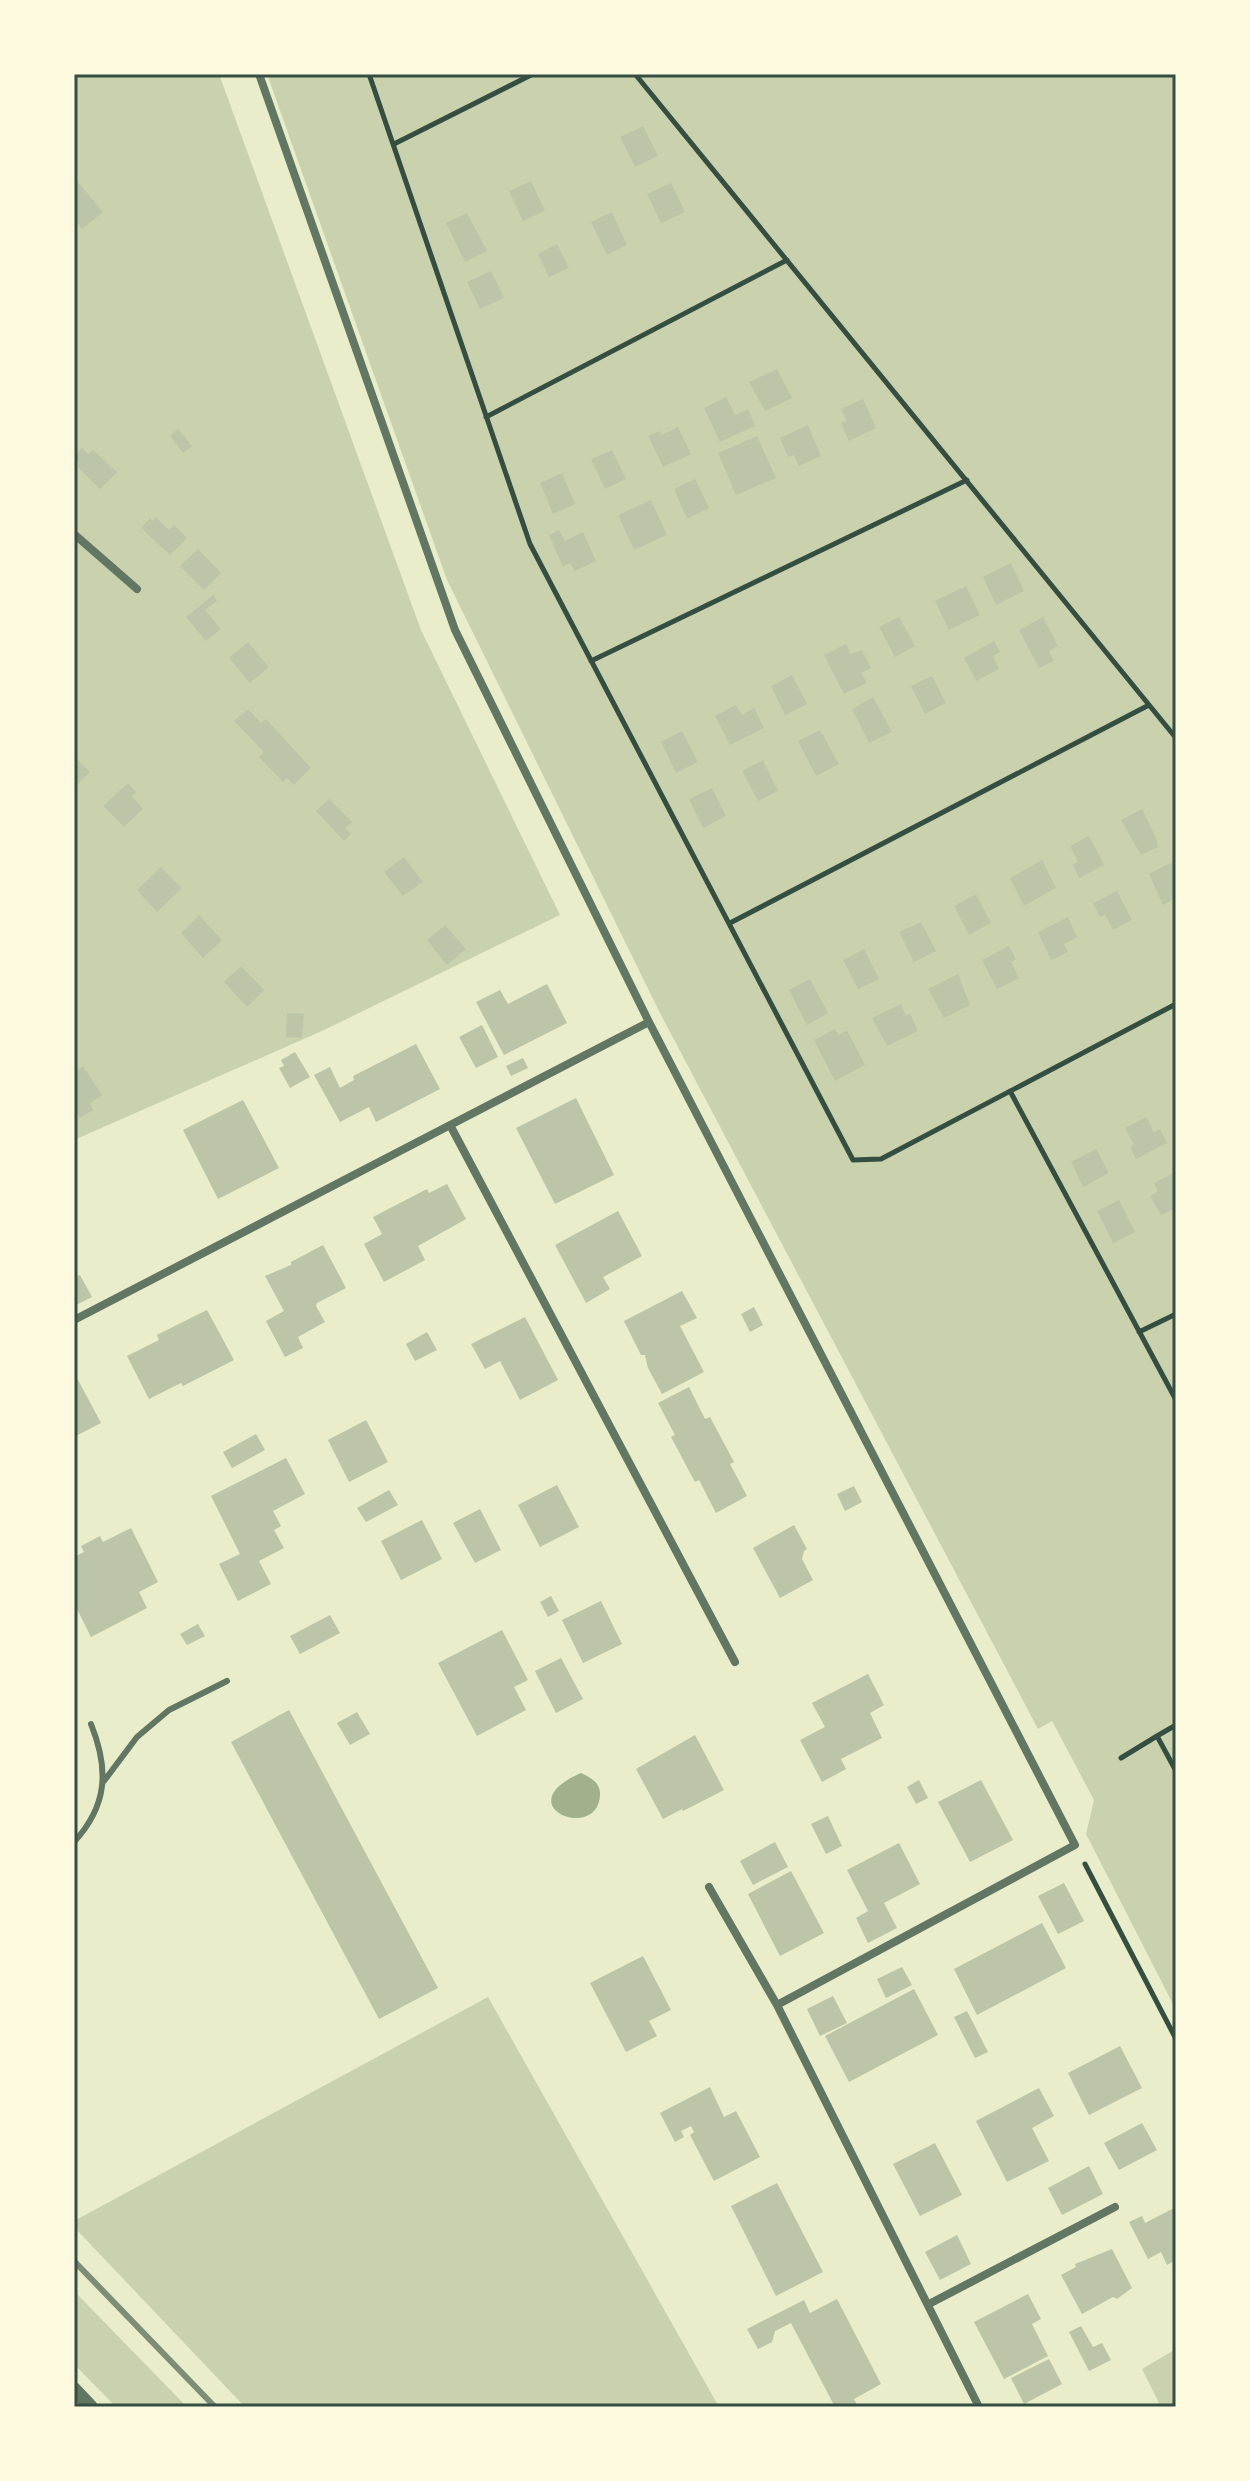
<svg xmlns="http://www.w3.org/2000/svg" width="1250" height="2481" font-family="'Alegreya Sans',sans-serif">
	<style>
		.green { fill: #cad2ad }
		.water { fill: #a3b18a }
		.building { fill: #bcc5a7 }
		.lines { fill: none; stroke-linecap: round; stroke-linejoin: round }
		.path { stroke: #344e41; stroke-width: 5 }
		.service { stroke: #617663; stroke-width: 6 }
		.minor { stroke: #617663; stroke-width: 8 }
		.tertiary { stroke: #617663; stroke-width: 14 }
		.rail { stroke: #7c8e77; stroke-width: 6 }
		.neatline { fill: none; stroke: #344e41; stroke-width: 3 }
	</style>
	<rect width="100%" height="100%" fill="#e9edc9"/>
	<!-- green -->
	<path class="green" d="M 74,74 L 219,74 L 421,630 L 560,915 L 322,1031 L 74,1140 Z
		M 267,74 L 1176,74 L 1176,2010 L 1086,1834 L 1094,1800 L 1052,1721 L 1038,1729 L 661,1015 L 447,580 Z
		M 488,1997 L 719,2407 L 245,2407 L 74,2227 L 74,2221 Z
		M 74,2291 L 187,2407 L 116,2407 L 74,2364 Z
		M 1176,2349 L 1176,2407 L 1161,2407 L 1142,2369 Z"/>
	<!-- water -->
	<path class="water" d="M 581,1773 C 590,1777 601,1783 600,1795 C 598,1843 505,1806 581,1773 Z"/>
	<!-- building -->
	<path class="building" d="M 643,126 L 658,156 L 635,167 L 620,137 Z
		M 74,177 L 103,212 L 82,229 L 74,219 Z
		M 531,181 L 545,211 L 523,221 L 509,191 Z
		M 671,183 L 685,212 L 661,223 L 647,194 Z
		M 612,212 L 627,245 L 607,255 L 591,222 Z
		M 467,213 L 487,251 L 465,262 L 446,223 Z
		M 557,244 L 569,268 L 549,277 L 538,254 Z
		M 491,271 L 504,298 L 480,309 L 467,282 Z
		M 777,369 L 792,398 L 765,411 L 749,382 Z
		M 726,397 L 735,415 L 748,409 L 755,426 L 720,442 L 704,408 Z
		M 863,399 L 876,428 L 849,441 L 841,423 L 847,421 L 841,409 Z
		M 808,425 L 821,456 L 799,466 L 794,455 L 788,457 L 780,438 Z
		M 678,427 L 691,454 L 663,467 L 648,436 L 660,431 L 662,435 Z
		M 178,429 L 192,446 L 183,453 L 170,436 Z
		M 757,436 L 776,478 L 736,495 L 718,453 Z
		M 82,448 L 88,454 L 93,450 L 117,472 L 100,489 L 77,466 L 79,464 L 74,457 Z
		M 612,450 L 626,479 L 605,489 L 591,459 Z
		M 562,473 L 575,504 L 553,514 L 540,483 Z
		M 695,479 L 709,508 L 687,519 L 674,489 Z
		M 651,500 L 667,535 L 634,550 L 618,515 Z
		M 156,517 L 169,530 L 174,525 L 187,538 L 170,555 L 141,528 L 150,518 L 152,521 Z
		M 559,530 L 565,541 L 583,532 L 596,561 L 575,571 L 570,563 L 563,567 L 549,535 Z
		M 198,549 L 221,573 L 204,590 L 180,566 Z
		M 1011,563 L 1024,591 L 996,605 L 983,577 Z
		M 966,586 L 980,615 L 949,630 L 935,601 Z
		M 213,595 L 217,601 L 205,610 L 221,629 L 206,641 L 186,617 Z
		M 899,617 L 915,646 L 895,657 L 879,627 Z
		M 1043,617 L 1058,646 L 1049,651 L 1054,661 L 1039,668 L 1019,630 Z
		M 994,641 L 1000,652 L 993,656 L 999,669 L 976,681 L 964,658 Z
		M 248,642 L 269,667 L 250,683 L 229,658 Z
		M 846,644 L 851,654 L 862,650 L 871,668 L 861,673 L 867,683 L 844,694 L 824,655 Z
		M 792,675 L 807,704 L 785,715 L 771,686 Z
		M 932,676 L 946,703 L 925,714 L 911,686 Z
		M 873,697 L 892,732 L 869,743 L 852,709 Z
		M 736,705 L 742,715 L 754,708 L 764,728 L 730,745 L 715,716 Z
		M 248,709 L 261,723 L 266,719 L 311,768 L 294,785 L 287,778 L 283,782 L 259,757 L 264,752 L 234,721 Z
		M 820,730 L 839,764 L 816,776 L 798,741 Z
		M 682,731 L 698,762 L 676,773 L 661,742 Z
		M 74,756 L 90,772 L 74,788 Z
		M 763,760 L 778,791 L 758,801 L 742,771 Z
		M 128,783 L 136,792 L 132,796 L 143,809 L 124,827 L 103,806 Z
		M 712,788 L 726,816 L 703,828 L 689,799 Z
		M 329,799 L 352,822 L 345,828 L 351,834 L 344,841 L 316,811 Z
		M 1142,809 L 1156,838 L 1158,847 L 1141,855 L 1121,820 Z
		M 1089,836 L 1104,865 L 1079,878 L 1073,864 L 1078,862 L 1070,846 Z
		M 404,857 L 423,882 L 403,896 L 384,872 Z
		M 1042,860 L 1056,888 L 1024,906 L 1010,878 Z
		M 1176,860 L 1176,898 L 1163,905 L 1149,874 Z
		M 161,867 L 182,888 L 157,912 L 137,890 Z
		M 1117,891 L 1132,920 L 1113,930 L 1105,915 L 1100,917 L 1093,903 Z
		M 976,894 L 991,923 L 969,935 L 954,906 Z
		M 199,915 L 222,940 L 203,958 L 181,933 Z
		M 1068,917 L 1077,937 L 1064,944 L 1068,952 L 1051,960 L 1038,932 Z
		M 921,922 L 936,951 L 914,962 L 899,932 Z
		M 445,925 L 466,949 L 447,965 L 427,940 Z
		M 1009,946 L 1016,959 L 1011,962 L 1019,978 L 997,989 L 982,960 Z
		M 864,949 L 879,979 L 858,989 L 843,960 Z
		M 241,966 L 264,990 L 247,1007 L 224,982 Z
		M 958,974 L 970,1005 L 944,1018 L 928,989 Z
		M 810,979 L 828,1013 L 807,1025 L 789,990 Z
		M 547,984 L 567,1023 L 504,1055 L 476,1002 L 500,990 L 508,1004 Z
		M 901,1004 L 906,1016 L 910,1013 L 918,1031 L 887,1046 L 872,1018 Z
		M 287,1013 L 304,1014 L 302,1038 L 286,1037 Z
		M 482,1025 L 498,1057 L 476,1068 L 459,1037 Z
		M 835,1029 L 839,1035 L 847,1030 L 865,1065 L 835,1081 L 814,1040 Z
		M 416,1044 L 440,1089 L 376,1122 L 369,1107 L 340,1122 L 314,1075 L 330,1067 L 340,1088 L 354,1080 L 353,1076 Z
		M 295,1052 L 310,1077 L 290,1088 L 279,1068 L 284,1066 L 281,1060 Z
		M 523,1058 L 528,1068 L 511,1076 L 506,1066 Z
		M 83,1066 L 102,1095 L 90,1103 L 93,1110 L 80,1118 L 74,1108 L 74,1072 Z
		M 576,1098 L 614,1175 L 555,1204 L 516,1128 Z
		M 243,1100 L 279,1168 L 218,1199 L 183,1130 Z
		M 1146,1117 L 1154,1132 L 1160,1129 L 1167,1143 L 1136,1159 L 1130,1147 L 1134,1145 L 1125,1128 Z
		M 1096,1149 L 1109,1173 L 1083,1187 L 1071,1162 Z
		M 1176,1172 L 1176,1208 L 1161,1215 L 1150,1196 L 1158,1191 L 1154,1183 Z
		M 447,1184 L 466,1219 L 418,1246 L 425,1260 L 384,1282 L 364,1244 L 382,1234 L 373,1217 L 427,1189 L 429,1193 Z
		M 1119,1200 L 1135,1232 L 1113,1243 L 1097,1211 Z
		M 618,1211 L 642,1256 L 603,1277 L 610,1289 L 586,1303 L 555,1245 Z
		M 323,1245 L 346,1288 L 317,1303 L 316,1306 L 325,1322 L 298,1337 L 303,1348 L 285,1357 L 266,1321 L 284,1311 L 265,1276 L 291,1265 L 291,1262 Z
		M 80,1275 L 92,1297 L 74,1306 L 74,1278 Z
		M 682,1291 L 697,1318 L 680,1326 L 704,1372 L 662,1394 L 648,1368 L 645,1355 L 641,1355 L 624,1321 Z
		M 754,1307 L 763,1325 L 750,1332 L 741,1314 Z
		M 207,1310 L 234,1360 L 183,1386 L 181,1383 L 149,1399 L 127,1356 L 159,1340 L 157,1335 Z
		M 525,1317 L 558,1380 L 520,1400 L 500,1361 L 485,1369 L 471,1344 Z
		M 427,1332 L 437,1350 L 415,1361 L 406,1344 Z
		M 77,1378 L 101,1423 L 74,1437 L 74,1379 Z
		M 689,1387 L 705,1419 L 710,1417 L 734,1462 L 730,1464 L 747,1496 L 716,1513 L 699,1480 L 695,1482 L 671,1437 L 675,1435 L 658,1403 Z
		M 366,1420 L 388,1462 L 349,1482 L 328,1440 Z
		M 256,1434 L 265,1450 L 232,1468 L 223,1452 Z
		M 286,1458 L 305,1494 L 273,1511 L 281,1526 L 274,1530 L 284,1548 L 259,1561 L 271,1584 L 238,1601 L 219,1564 L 240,1554 L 211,1496 Z
		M 557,1485 L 579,1527 L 540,1547 L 518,1505 Z
		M 854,1486 L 862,1502 L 845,1511 L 837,1494 Z
		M 389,1490 L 398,1505 L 366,1522 L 357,1508 Z
		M 480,1509 L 501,1550 L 475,1563 L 453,1523 Z
		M 422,1520 L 442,1559 L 401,1580 L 381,1541 Z
		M 794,1525 L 807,1549 L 804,1551 L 802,1559 L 813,1580 L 780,1598 L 753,1548 Z
		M 131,1528 L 158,1582 L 139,1592 L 147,1608 L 91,1637 L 74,1603 L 74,1557 L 84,1552 L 81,1546 L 100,1536 L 103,1542 Z
		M 551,1596 L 559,1611 L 548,1617 L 540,1602 Z
		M 601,1601 L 622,1644 L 583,1663 L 562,1620 Z
		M 330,1615 L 340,1633 L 300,1654 L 290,1636 Z
		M 198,1624 L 205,1636 L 187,1645 L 180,1634 Z
		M 502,1630 L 528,1680 L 514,1687 L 526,1710 L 477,1736 L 438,1663 Z
		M 561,1658 L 583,1699 L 556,1713 L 535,1671 Z
		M 868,1674 L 884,1705 L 870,1713 L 882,1738 L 841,1759 L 846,1769 L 822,1782 L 800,1740 L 825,1727 L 812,1703 Z
		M 289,1710 L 438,1988 L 379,2019 L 231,1742 Z
		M 357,1712 L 370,1734 L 350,1745 L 337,1723 Z
		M 695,1735 L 724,1790 L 683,1811 L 682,1809 L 663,1819 L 636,1769 Z
		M 919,1780 L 928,1798 L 916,1804 L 907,1787 Z
		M 981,1780 L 1013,1840 L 970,1862 L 938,1802 Z
		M 828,1816 L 842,1846 L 826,1854 L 811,1824 Z
		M 775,1842 L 788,1867 L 753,1885 L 740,1861 Z
		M 899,1843 L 920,1884 L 884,1903 L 897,1928 L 868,1943 L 856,1918 L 868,1911 L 847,1870 Z
		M 791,1871 L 824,1933 L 780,1956 L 748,1894 Z
		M 1064,1883 L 1084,1921 L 1058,1934 L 1038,1896 Z
		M 1042,1923 L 1066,1968 L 977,2015 L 954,1969 Z
		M 643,1956 L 671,2010 L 649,2021 L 657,2036 L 626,2052 L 590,1983 Z
		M 902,1967 L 912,1985 L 886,1998 L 877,1979 Z
		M 914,1989 L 938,2035 L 849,2082 L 825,2036 Z
		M 833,1996 L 847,2023 L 820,2036 L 807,2009 Z
		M 967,2011 L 988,2052 L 975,2058 L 954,2017 Z
		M 1120,2046 L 1142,2088 L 1089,2115 L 1068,2073 Z
		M 710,2087 L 724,2117 L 736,2111 L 760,2157 L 714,2181 L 690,2135 L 694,2132 L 691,2126 L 681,2131 L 684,2137 L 675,2142 L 660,2113 Z
		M 1039,2088 L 1054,2116 L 1032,2128 L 1049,2161 L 1007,2182 L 976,2121 Z
		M 1142,2123 L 1157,2150 L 1119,2170 L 1104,2143 Z
		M 935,2143 L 962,2195 L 920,2216 L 893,2164 Z
		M 1089,2166 L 1103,2194 L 1062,2215 L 1048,2188 Z
		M 777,2183 L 823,2272 L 776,2296 L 731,2206 Z
		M 1176,2207 L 1176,2260 L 1167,2265 L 1161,2252 L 1148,2259 L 1129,2222 L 1142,2216 L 1145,2223 Z
		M 957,2235 L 971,2264 L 940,2280 L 925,2252 Z
		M 1112,2249 L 1132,2288 L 1117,2299 L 1113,2297 L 1082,2314 L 1061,2275 L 1076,2267 L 1075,2264 Z
		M 1028,2294 L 1041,2319 L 1032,2324 L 1048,2356 L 1004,2379 L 974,2322 Z
		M 837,2299 L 881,2384 L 854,2399 L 858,2407 L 835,2407 L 791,2323 L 775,2331 L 772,2342 L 758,2349 L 747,2329 L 804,2300 L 810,2313 Z
		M 1081,2326 L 1093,2347 L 1102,2343 L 1111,2360 L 1089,2371 L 1069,2332 Z
		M 1049,2359 L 1062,2384 L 1024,2404 L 1011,2378 Z"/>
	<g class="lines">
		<!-- path -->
		<path class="path" d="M 369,74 L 530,544 L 853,1160 L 881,1159 L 1176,1004
			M 635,74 L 1176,738
			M 394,144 L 533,74
			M 486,417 L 787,260
			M 591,661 L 967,480
			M 730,923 L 1149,705
			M 1010,1091 L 1176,1400
			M 1139,1332 L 1176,1314
			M 1176,1725 L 1157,1736 L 1176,1771
			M 1121,1758 L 1157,1736
			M 1085,1864 L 1176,2039"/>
		<!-- service -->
		<path class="service" d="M 104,1781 L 137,1737 L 169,1710 L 227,1681
			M 74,1842 C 108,1805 109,1769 91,1724"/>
		<!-- minor -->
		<path class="minor" d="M 259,74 L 455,630 L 649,1022 L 1075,1845 L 777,2005
			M 74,534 L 137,589
			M 450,1125 L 735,1662
			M 74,1320 L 649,1022
			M 709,1887 L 777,2005 L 979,2407
			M 929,2304 L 1115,2207"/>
		<!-- tertiary -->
		<path class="tertiary" d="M 74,2389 L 91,2407"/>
		<!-- rail -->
		<path class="rail" d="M 74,2261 L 215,2407"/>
	</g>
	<!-- border -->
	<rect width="1250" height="2481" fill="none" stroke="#fefae0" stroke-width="152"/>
	<rect x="76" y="76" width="1098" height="2329" class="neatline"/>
</svg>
